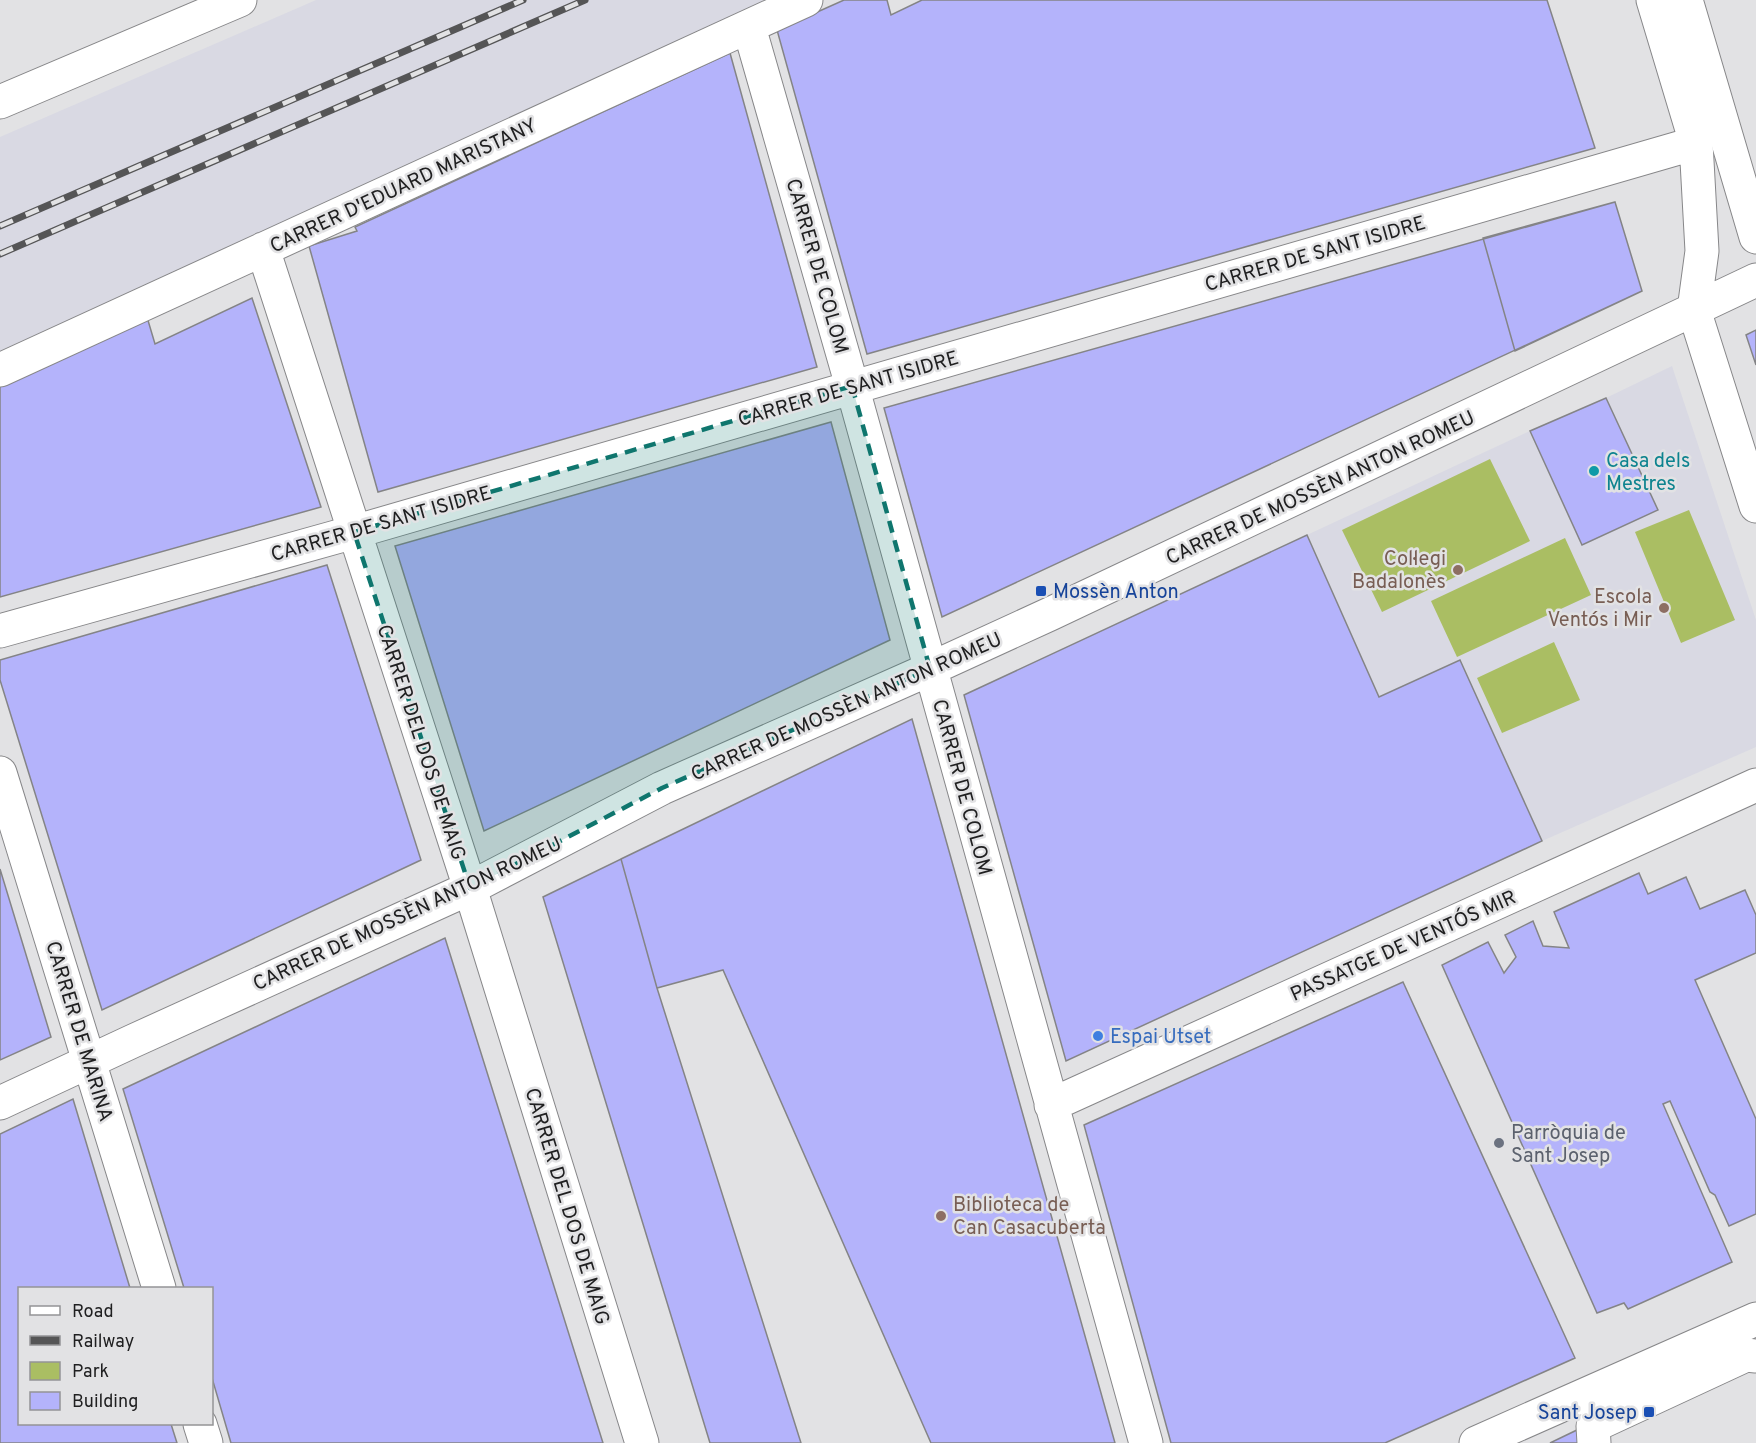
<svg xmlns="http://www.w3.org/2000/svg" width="1756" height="1443" font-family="Overpass,sans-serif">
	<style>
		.built { fill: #d9d9e3 }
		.green { fill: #aabe63 }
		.building { fill: #b4b3fb; stroke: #848486; stroke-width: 1.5 }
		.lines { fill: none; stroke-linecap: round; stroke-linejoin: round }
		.pedestrian-casing { stroke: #878789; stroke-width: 35 }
		.minor-casing { stroke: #878789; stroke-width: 35 }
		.pedestrian { stroke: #fff; stroke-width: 33 }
		.minor { stroke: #fff; stroke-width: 33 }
		.rail-casing { stroke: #555556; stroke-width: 7 }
		.rail { stroke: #e2e2e4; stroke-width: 4.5; stroke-dasharray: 14; stroke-linecap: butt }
		.marked { fill: #0f766e; fill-opacity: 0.2; stroke: #0f766e; stroke-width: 4.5; stroke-dasharray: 12 8; stroke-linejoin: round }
		.culture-dot { fill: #0f9aa8; stroke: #e2e2e4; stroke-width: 2 }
		.education-dot { fill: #8d6e63; stroke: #e2e2e4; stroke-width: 2 }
		.transit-dot { fill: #1a4fb4; stroke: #e2e2e4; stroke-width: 2 }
		.shop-dot { fill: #3f7fe0; stroke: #e2e2e4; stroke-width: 2 }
		.worship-dot { fill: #6b7280; stroke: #e2e2e4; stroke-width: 2 }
		.labels { text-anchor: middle; stroke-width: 5; stroke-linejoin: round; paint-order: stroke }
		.street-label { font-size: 20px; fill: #202021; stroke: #e2e2e4 }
		.culture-label { font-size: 20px; fill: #0d838f; stroke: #e2e2e4; text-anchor: start }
		.education-label { font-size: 20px; fill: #785e54; stroke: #e2e2e4; text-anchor: end }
		.transit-label { font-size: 20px; fill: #164399; stroke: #e2e2e4; text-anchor: start }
		.shop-label { font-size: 20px; fill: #366cbe; stroke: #e2e2e4; text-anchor: start }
		.worship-label { font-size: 20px; fill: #5b616d; stroke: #e2e2e4; text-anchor: start }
	</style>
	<rect width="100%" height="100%" fill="#e2e2e4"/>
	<!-- built -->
	<path class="built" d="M 316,0 L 786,0 L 0,358 L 0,137 Z
		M 1672,366 L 1756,620 L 1756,747 L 1542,841 L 1461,660 L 1379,697 L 1307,535 L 1530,431 L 1582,545 L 1657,511 L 1606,398 Z"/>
	<!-- green -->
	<path class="green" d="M 1490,459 L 1530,541 L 1382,612 L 1342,530 Z
		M 1689,510 L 1735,620 L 1681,643 L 1635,532 Z
		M 1565,538 L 1591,595 L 1457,657 L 1431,601 Z
		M 1554,642 L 1580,700 L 1502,733 L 1477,678 Z"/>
	<!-- building -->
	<path class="building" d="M 844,0 L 887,0 L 891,15 L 922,0 L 1547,0 L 1595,148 L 867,354 L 777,30 Z
		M 730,53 L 817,367 L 378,492 L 309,246 L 357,231 L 355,227 Z
		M 1615,202 L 1642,291 L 942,617 L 884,408 Z
		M 1615,202 L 1642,291 L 1515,351 L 1483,238 Z
		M 252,298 L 321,507 L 0,597 L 0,386 L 147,317 L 155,344 Z
		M 1756,330 L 1756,365 L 1746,335 Z
		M 1606,398 L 1658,510 L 1582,545 L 1530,431 Z
		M 831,422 L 890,640 L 484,831 L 395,546 Z
		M 1307,535 L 1379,697 L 1460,660 L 1542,841 L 1066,1061 L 964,695 Z
		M 327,565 L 421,860 L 102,1010 L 0,680 L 0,660 Z
		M 912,719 L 1115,1443 L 931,1443 L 723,970 L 657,988 L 621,859 Z
		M 621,859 L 657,988 L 801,1443 L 710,1443 L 543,897 Z
		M 0,869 L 51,1037 L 0,1060 Z
		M 1639,873 L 1648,894 L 1686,877 L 1700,909 L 1745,890 L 1756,915 L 1756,953 L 1695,980 L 1756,1119 L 1756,1214 L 1729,1226 L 1715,1195 L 1710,1192 L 1670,1101 L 1663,1104 L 1732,1262 L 1628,1309 L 1624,1303 L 1597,1313 L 1442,965 L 1488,942 L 1504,973 L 1516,957 L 1505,935 L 1533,921 L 1543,946 L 1569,948 L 1554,912 Z
		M 445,938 L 603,1443 L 231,1443 L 212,1378 L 212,1288 L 184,1288 L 123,1089 Z
		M 1403,982 L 1575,1358 L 1385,1443 L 1171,1443 L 1084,1125 Z
		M 73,1099 L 130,1288 L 20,1288 L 20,1424 L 171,1424 L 177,1443 L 0,1443 L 0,1134 Z
		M 1577,1430 L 1594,1443 L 1550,1443 Z"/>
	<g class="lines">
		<defs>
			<path id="pedestrian" d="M 1686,0 L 1756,237
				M 1594,1443 L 1593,1426 L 1746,1355 L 1756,1356"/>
			<path id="minor" d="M 1653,0 L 1696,143 L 1702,251 L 1694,310 L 1756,506
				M 749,27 L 852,386 L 1146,1443
				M 0,102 L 240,0
				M 263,249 L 470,888 L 642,1443
				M 0,370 L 806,0
				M 0,631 L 354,532 L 1696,143
				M 0,773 L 159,1288
				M 0,1103 L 133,1041 L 470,888 L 662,788 L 930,669 L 1050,614 L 1756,280
				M 1051,1105 L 1756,785
				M 200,1424 L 206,1443
				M 1476,1443 L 1756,1319"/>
		</defs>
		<!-- pedestrian casing -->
		<use href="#pedestrian" class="pedestrian-casing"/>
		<!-- minor casing -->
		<use href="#minor" class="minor-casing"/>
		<!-- pedestrian -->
		<use href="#pedestrian" class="pedestrian"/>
		<!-- minor -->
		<use href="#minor" class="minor"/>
		<defs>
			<path id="rail" d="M 0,226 L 523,0
				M 0,254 L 585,0"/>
		</defs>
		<!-- rail casing -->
		<use href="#rail" class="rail-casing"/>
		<!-- rail -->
		<use href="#rail" class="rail"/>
	</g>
	<!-- marked area -->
	<path class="marked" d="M 852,386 L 930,669 L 662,788 L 470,888 L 354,532 Z"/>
	<!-- markers -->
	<circle class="culture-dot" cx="1594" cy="471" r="6"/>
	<g class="education-dot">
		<circle cx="1458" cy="570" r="6"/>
		<circle cx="1664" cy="608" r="6"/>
		<circle cx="941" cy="1216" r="6"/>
	</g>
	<g class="transit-dot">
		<rect x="1035" y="585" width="12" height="12" rx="3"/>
		<rect x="1643" y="1406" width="12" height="12" rx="3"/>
	</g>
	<circle class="shop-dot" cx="1098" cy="1036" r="6"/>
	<circle class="worship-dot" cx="1499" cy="1143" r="6"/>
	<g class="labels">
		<!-- street labels -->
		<g class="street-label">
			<text transform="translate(403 185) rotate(-25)" y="7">CARRER D'EDUARD MARISTANY</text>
			<text transform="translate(1315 253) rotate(-16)" y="7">CARRER DE SANT ISIDRE</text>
			<text transform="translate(818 266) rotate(74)" y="7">CARRER DE COLOM</text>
			<text transform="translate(848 388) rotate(-16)" y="7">CARRER DE SANT ISIDRE</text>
			<text transform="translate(1320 487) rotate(-25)" y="7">CARRER DE MOSSÈN ANTON ROMEU</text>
			<text transform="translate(381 523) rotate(-16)" y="7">CARRER DE SANT ISIDRE</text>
			<text transform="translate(846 706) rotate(-24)" y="7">CARRER DE MOSSÈN ANTON ROMEU</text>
			<text transform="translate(422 742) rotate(72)" y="7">CARRER DEL DOS DE MAIG</text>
			<text transform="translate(963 787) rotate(75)" y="7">CARRER DE COLOM</text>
			<text transform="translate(407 913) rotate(-25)" y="7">CARRER DE MOSSÈN ANTON ROMEU</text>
			<text transform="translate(1403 945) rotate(-24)" y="7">PASSATGE DE VENTÓS MIR</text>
			<text transform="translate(80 1031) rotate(73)" y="7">CARRER DE MARINA</text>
			<text transform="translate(568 1206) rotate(73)" y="7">CARRER DEL DOS DE MAIG</text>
		</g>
		<!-- culture labels -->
		<g class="culture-label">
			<text x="1606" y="467">Casa dels<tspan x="1606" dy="23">Mestres</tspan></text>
		</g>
		<!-- education labels -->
		<g class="education-label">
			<text x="1446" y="565">Col·legi<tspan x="1446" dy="23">Badalonès</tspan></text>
			<text x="1652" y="603">Escola<tspan x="1652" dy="23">Ventós i Mir</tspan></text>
			<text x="953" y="1211" text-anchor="start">Biblioteca de<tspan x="953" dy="23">Can Casacuberta</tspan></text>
		</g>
		<!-- transit labels -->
		<g class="transit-label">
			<text x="1053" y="598">Mossèn Anton</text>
			<text x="1637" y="1419" text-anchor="end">Sant Josep</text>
		</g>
		<!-- shop labels -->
		<g class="shop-label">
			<text x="1110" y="1043">Espai Utset</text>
		</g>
		<!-- worship labels -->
		<g class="worship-label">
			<text x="1511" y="1139">Parròquia de<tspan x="1511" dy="23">Sant Josep</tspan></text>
		</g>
	</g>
	<!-- legend -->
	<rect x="18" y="1287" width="195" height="138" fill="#e2e2e4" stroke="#949496" stroke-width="1.5"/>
	<rect x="30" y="1306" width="30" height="9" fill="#ffffff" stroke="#949496" stroke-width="1.5"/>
	<text x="72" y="1317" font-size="18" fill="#202021">Road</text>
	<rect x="30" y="1336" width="30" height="9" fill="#555556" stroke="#949496" stroke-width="1.5"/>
	<text x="72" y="1347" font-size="18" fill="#202021">Railway</text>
	<rect x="30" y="1362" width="30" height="18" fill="#aabe63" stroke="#949496" stroke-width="1.5"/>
	<text x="72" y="1377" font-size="18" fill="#202021">Park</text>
	<rect x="30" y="1392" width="30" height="18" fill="#b4b3fb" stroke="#949496" stroke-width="1.5"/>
	<text x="72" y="1407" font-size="18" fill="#202021">Building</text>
</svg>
